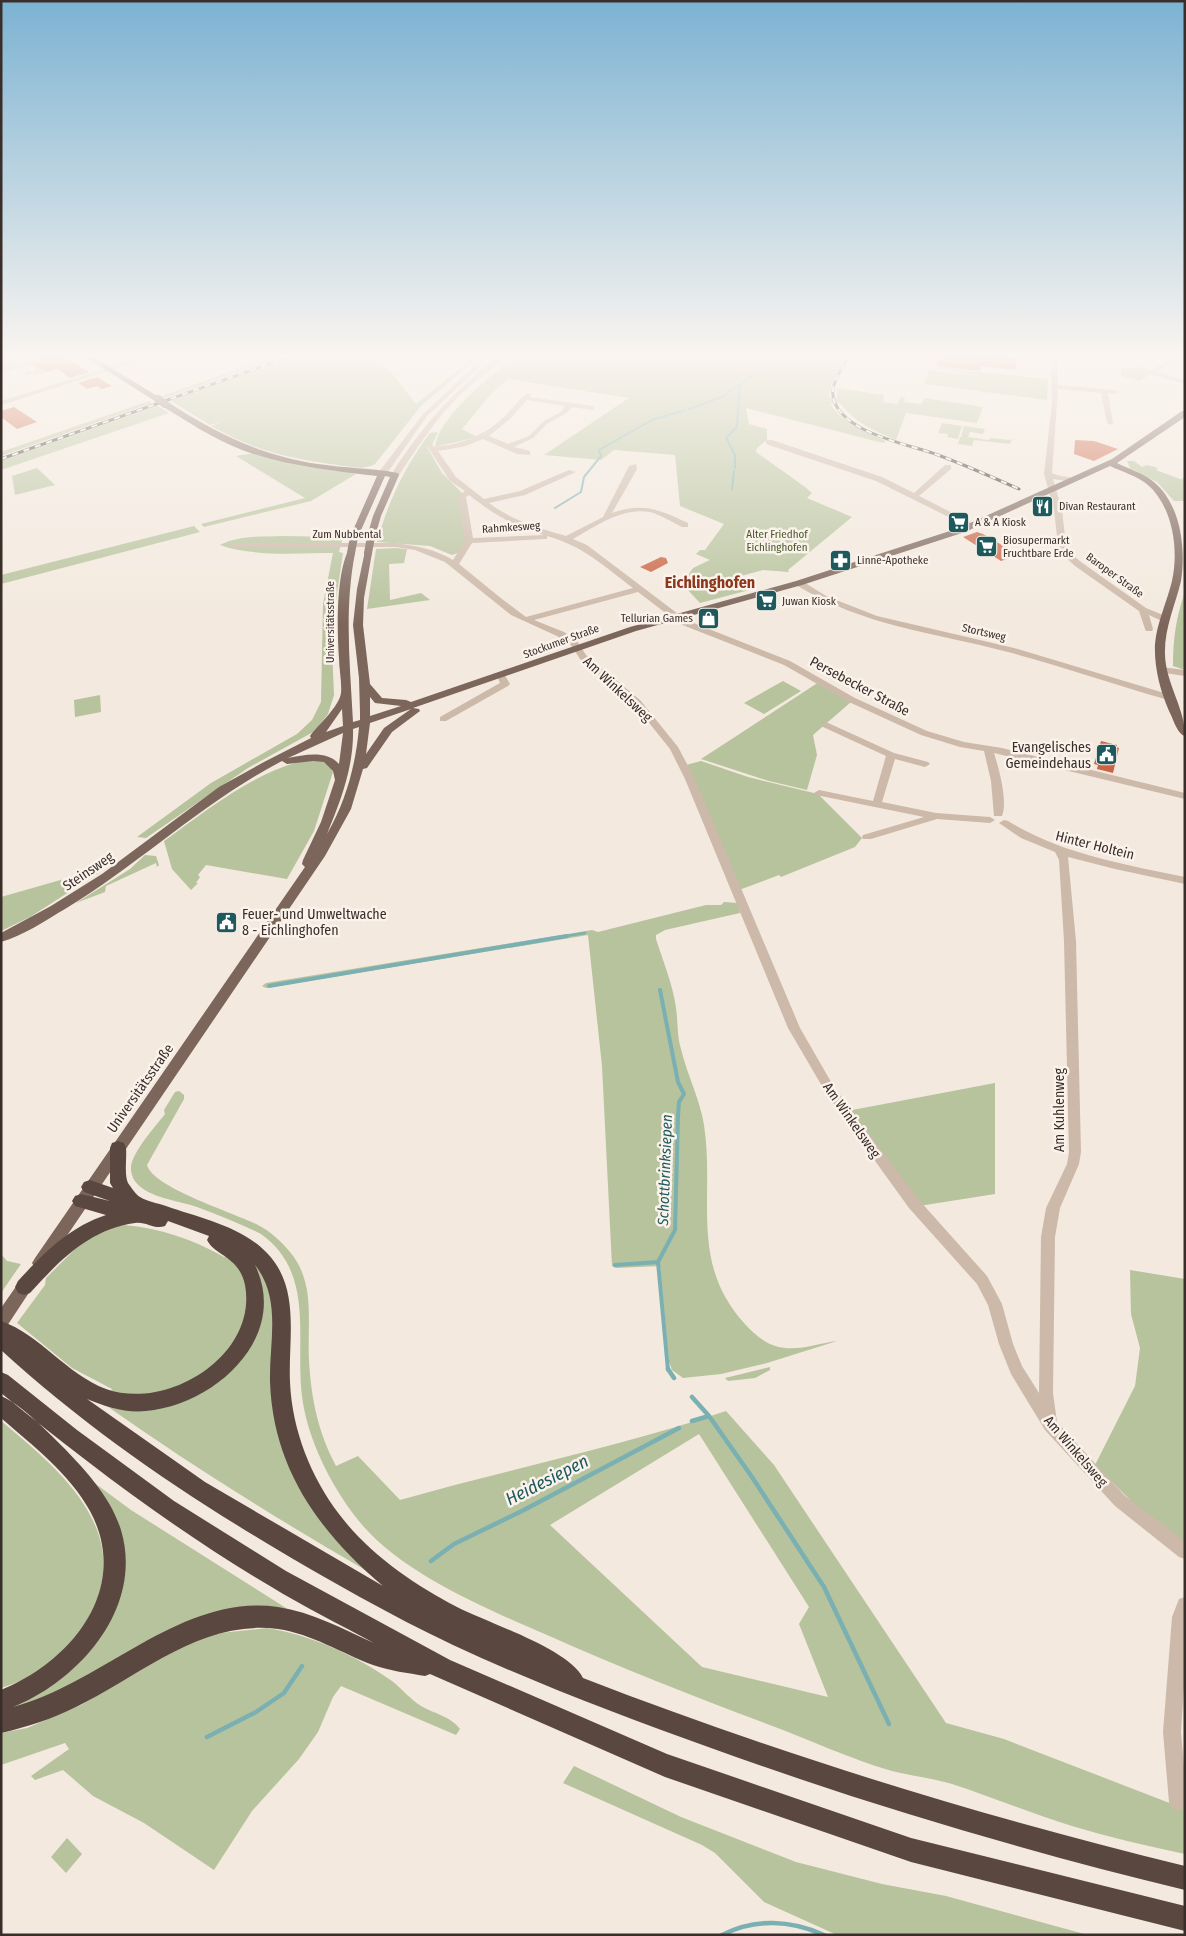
<svg xmlns="http://www.w3.org/2000/svg" width="1186" height="1936" font-family="'Fira Sans Condensed',sans-serif">
	<style>
		.green { fill: #b7c39d; fill-rule: evenodd }
		.lines { fill: none; stroke-linecap: round; stroke-linejoin: round }
		.stream-far3 { stroke: #7bb0b2; stroke-width: 2 }
		.stream-far2 { stroke: #7bb0b2; stroke-width: 2.5 }
		.stream-far1 { stroke: #7bb0b2; stroke-width: 4 }
		.stream { stroke: #7bb0b2; stroke-width: 4.5 }
		.building { fill: #ca6445 }
		.minor { fill: #ccb9a9; fill-rule: evenodd }
		.major { fill: #7c655a; fill-rule: evenodd }
		.highway { fill: #5a4840; fill-rule: evenodd }
		.rail-casing { stroke: #392e29; stroke-width: 3 }
		.rail { stroke: #fbf3eb; stroke-width: 2; stroke-dasharray: 6; stroke-linecap: butt }
		.major-bridge { stroke: #7c655a; stroke-width: 8 }
		.labels { text-anchor: middle; stroke-width: 5; stroke-linejoin: round; paint-order: stroke }
		.far-poi-label { font-size: 11px; fill: #392e29; stroke: #fbf3eb; text-anchor: start }
		.far-street-label { font-size: 11px; fill: #392e29; stroke: #fbf3eb }
		.far-park-label { font-size: 11px; fill: #48582c; stroke: #fbf3eb }
		.street-label { font-size: 14px; fill: #392e29; stroke: #fbf3eb }
		.poi-label { font-size: 14px; fill: #392e29; stroke: #fbf3eb; text-anchor: end }
		.water-label { font-size: 15px; font-style: italic; fill: #1d595d; stroke: #fbf3eb }
		.far-district-label { font-size: 16px; font-weight: bold; fill: #8b381f; stroke: #fbf3eb }
		.near-water-label { font-size: 18px; font-style: italic; fill: #1d595d; stroke: #fbf3eb }
	</style>
	<rect width="100%" height="100%" fill="#f3e9de"/>
	<!-- green -->
	<path class="green" d="M 22,354 L 30,356 L 21,360 L 26,363 L 31,361 L 47,372 L 35,375 L 32,373 L 27,375 L 24,373 L 36,369 L 30,365 L 1,373 L 1,360 Z
		M 280,354 L 288,354 L 165,398 L 162,396 Z
		M 301,354 L 343,354 L 317,363 L 346,354 L 370,354 L 391,372 L 416,404 L 478,354 L 482,354 L 421,406 L 375,464 C 364,471 349,466 337,465 C 287,458 256,451 211,426 L 224,421 L 210,425 L 171,401 Z
		M 519,354 L 847,354 L 832,383 L 829,397 L 837,399 L 837,388 L 884,395 L 883,402 L 897,404 L 901,397 L 905,398 L 904,402 L 921,404 L 925,398 L 983,407 L 977,423 L 906,413 L 896,440 C 874,431 854,422 840,403 L 830,404 C 843,423 865,432 886,441 L 883,443 L 746,408 L 749,424 L 767,429 L 767,440 L 757,448 L 756,452 L 805,487 L 812,493 L 807,498 L 852,517 L 788,570 L 789,572 L 763,570 L 741,576 L 741,579 L 753,589 L 700,603 L 686,588 L 683,582 L 693,568 L 710,560 L 696,554 L 700,550 L 705,550 L 724,524 L 680,506 L 675,455 L 614,450 L 601,460 L 544,455 L 629,398 L 508,379 L 491,394 L 462,429 L 477,437 L 435,447 C 439,415 494,373 519,354 Z
		M 930,367 L 1048,379 L 1047,400 L 924,384 L 929,370 L 981,376 Z
		M 1121,367 L 1135,368 L 1150,374 L 1140,381 L 1121,376 Z
		M 149,401 L 152,403 L 1,456 L 1,452 Z
		M 157,406 L 169,413 L 1,470 L 1,461 Z
		M 942,423 L 962,426 L 958,439 L 947,437 L 948,434 L 938,433 Z
		M 964,426 L 985,429 L 983,434 L 970,432 L 968,437 L 989,440 L 990,438 L 1009,440 L 1012,439 L 1010,444 L 974,440 L 972,446 L 958,444 L 960,437 L 963,437 L 961,436 Z
		M 438,432 L 432,445 L 427,447 L 442,473 L 462,493 L 467,542 L 458,553 L 452,555 L 430,546 L 377,542 C 388,502 405,466 430,433 Z
		M 254,453 L 298,465 L 356,474 L 311,501 L 204,527 L 201,524 L 305,498 L 236,456 Z
		M 1127,461 L 1134,461 L 1142,467 L 1147,465 L 1158,468 L 1156,470 L 1180,479 L 1185,478 L 1185,501 L 1174,501 L 1157,482 L 1130,468 Z
		M 37,468 L 55,485 L 15,495 L 12,476 Z
		M 194,526 L 200,532 L 1,584 L 1,575 Z
		M 282,536 L 343,537 L 339,552 L 343,553 L 336,600 L 332,650 L 334,695 L 328,714 L 315,731 L 248,768 L 146,838 L 137,837 L 211,783 L 297,734 L 312,720 L 321,702 L 323,604 L 333,553 C 297,553 254,557 220,545 C 239,535 261,537 282,536 Z
		M 395,548 L 407,549 L 404,563 L 389,564 L 390,600 L 421,593 L 430,600 L 367,609 L 376,549 Z
		M 1185,592 L 1185,670 L 1173,666 C 1173,639 1176,617 1185,592 Z
		M 783,681 L 801,691 L 764,714 L 744,703 Z
		M 819,682 L 851,702 L 813,735 L 817,755 L 807,790 L 769,781 L 701,759 Z
		M 100,695 L 101,712 L 75,717 L 74,700 Z
		M 302,761 C 314,761 329,758 333,772 L 314,831 L 287,879 L 206,865 L 198,875 L 200,877 L 196,883 L 198,883 L 191,890 L 172,869 L 164,841 C 206,811 251,774 302,761 Z
		M 701,761 L 748,777 L 818,794 L 862,838 L 855,847 L 781,877 L 779,875 L 739,890 L 686,765 Z
		M 145,855 L 156,856 L 159,865 L 157,867 L 156,863 L 106,886 L 105,892 L 76,903 L 130,869 Z
		M 99,869 L 100,872 L 30,917 L 1,931 L 1,897 Z
		M 724,902 L 738,903 L 740,913 L 665,930 L 656,935 L 656,939 C 663,961 673,985 676,1008 C 678,1022 677,1036 681,1049 C 687,1074 700,1100 704,1125 C 715,1197 689,1262 744,1323 C 756,1336 767,1346 785,1348 C 803,1350 820,1343 837,1341 L 767,1363 L 721,1374 L 683,1378 L 672,1370 L 669,1362 L 660,1266 L 616,1268 L 612,1266 L 602,1066 L 588,935 L 266,988 L 262,986 L 266,983 L 592,930 L 598,932 L 706,905 L 721,905 Z
		M 995,1083 L 995,1194 L 919,1206 L 847,1111 Z
		M 179,1091 L 184,1095 L 184,1099 L 147,1165 C 153,1188 235,1213 258,1225 C 270,1231 281,1241 290,1252 C 316,1283 307,1323 309,1360 C 311,1398 318,1432 336,1466 L 358,1456 L 400,1500 C 508,1469 620,1447 726,1411 L 774,1465 L 946,1723 L 1004,1739 L 1185,1809 L 1185,1854 C 1147,1846 1109,1837 1072,1826 C 1032,1814 992,1797 952,1784 C 932,1778 912,1776 892,1771 C 850,1759 808,1739 767,1724 C 693,1696 619,1667 547,1635 C 489,1610 406,1575 364,1527 C 336,1495 310,1446 303,1403 C 293,1344 318,1275 261,1234 C 241,1224 219,1215 197,1207 C 179,1200 132,1197 131,1169 C 130,1154 156,1126 165,1114 L 164,1110 L 175,1092 ZM 699,1434 L 809,1607 L 799,1624 L 828,1697 L 702,1667 L 550,1525 Z
		M 124,1225 C 160,1228 192,1239 224,1257 L 239,1247 L 253,1257 L 274,1293 L 281,1424 L 367,1571 C 277,1519 189,1464 104,1404 L 112,1389 L 72,1368 L 17,1323 L 45,1285 L 46,1278 L 84,1240 L 102,1229 Z
		M 1,1254 L 7,1261 L 21,1264 L 1,1293 Z
		M 1130,1270 L 1185,1279 L 1185,1545 L 1134,1504 L 1095,1465 L 1135,1386 L 1140,1348 L 1131,1314 Z
		M 770,1367 L 770,1370 L 755,1378 L 728,1381 L 725,1378 Z
		M 1,1421 C 67,1475 141,1540 82,1628 C 62,1657 35,1678 1,1688 Z
		M 85,1476 L 131,1510 L 297,1615 L 257,1611 L 16,1714 L 1,1706 L 38,1691 L 118,1583 Z
		M 267,1628 C 311,1635 355,1655 392,1681 C 402,1689 410,1699 421,1706 C 435,1714 450,1716 460,1729 L 456,1735 L 341,1686 L 333,1697 L 318,1732 L 299,1759 L 252,1811 L 214,1870 L 144,1823 L 93,1796 L 63,1770 L 35,1780 L 31,1776 L 69,1749 L 65,1743 L 1,1765 L 1,1733 L 27,1728 L 81,1705 L 192,1640 L 220,1633 Z
		M 574,1766 L 681,1817 L 796,1862 L 882,1884 L 946,1896 L 1088,1935 L 837,1935 L 764,1902 L 715,1853 L 702,1845 L 563,1783 Z
		M 67,1838 L 82,1854 L 66,1873 L 51,1857 Z"/>
	<g class="lines">
		<!-- stream-far3 -->
		<path class="stream-far3" d="M 689,409 L 722,397 L 740,384
			M 735,468 L 735,455 L 726,438 L 737,427 L 740,384 L 773,364 L 779,354
			M 732,489 L 734,471
			M 555,508 L 581,492 L 584,477 L 601,456 L 599,450 L 652,420 L 685,410"/>
		<!-- stream-far2 -->
		<path class="stream-far2" d="M 560,937 L 585,933"/>
		<!-- stream-far1 -->
		<path class="stream-far1" d="M 269,986 L 567,936
			M 660,990 L 678,1082 L 684,1094 L 679,1102 L 678,1116 L 675,1230 L 658,1262 L 668,1370
			M 615,1265 L 658,1262"/>
		<!-- stream -->
		<path class="stream" d="M 668,1369 L 674,1378
			M 692,1397 L 709,1416 L 752,1477 L 824,1587 L 889,1724
			M 692,1421 L 709,1416
			M 431,1561 L 454,1544 L 522,1511 L 679,1428
			M 207,1737 L 256,1712 L 284,1693 L 302,1666
			M 722,1935 C 755,1918 791,1920 824,1935"/>
	</g>
	<!-- building -->
	<path class="building" d="M 34,354 L 61,354 L 89,372 L 70,378 L 57,369 L 47,372 L 42,370 L 32,364 L 34,363 L 31,361 L 40,358 Z
		M 943,354 L 988,354 L 1018,358 L 1015,370 L 982,366 L 980,371 L 936,366 L 940,355 Z
		M 97,377 L 112,386 L 102,389 L 97,386 L 87,389 L 78,383 Z
		M 14,407 L 37,422 L 17,429 L 1,417 L 1,411 Z
		M 1075,440 L 1094,441 L 1118,449 L 1094,461 L 1074,454 Z
		M 977,532 L 983,534 L 1019,555 L 1001,561 L 963,537 Z
		M 661,557 L 666,558 L 668,563 L 651,572 L 640,567 Z
		M 1101,741 L 1117,745 L 1116,747 L 1119,748 L 1113,773 L 1097,769 L 1098,765 L 1094,764 Z"/>
	<g class="lines">
		<!-- minor -->
		<path class="minor" d="M 152,354 L 163,354 L 1,405 L 1,401 Z
			M 233,354 L 241,354 L 250,360 L 245,361 Z
			M 501,354 L 509,354 C 494,368 476,380 461,394 C 436,419 417,447 398,477 L 392,477 L 391,475 C 421,427 456,388 501,354 Z
			M 1051,354 L 1057,354 L 1058,385 L 1115,390 L 1118,392 L 1115,394 L 1108,393 L 1113,423 L 1110,425 L 1107,423 L 1101,393 L 1058,389 L 1052,473 C 1060,477 1070,476 1077,480 L 1073,482 L 1053,479 L 1062,510 L 1066,545 L 1069,552 L 1081,562 L 1146,608 L 1168,617 L 1168,621 L 1162,621 L 1149,615 L 1153,629 L 1152,631 L 1146,631 L 1145,629 L 1139,611 L 1075,566 L 1063,555 L 1058,545 L 1054,510 L 1044,474 L 1052,403 Z
			M 1152,354 L 1163,354 L 1172,357 L 1176,354 L 1184,354 L 1178,359 L 1185,361 L 1185,365 L 1174,362 L 1158,372 L 1185,380 L 1185,384 L 1134,369 L 1134,367 L 1136,366 L 1152,370 L 1168,360 Z
			M 476,365 L 481,366 L 427,416 L 385,476 L 379,476 L 379,472 L 423,414 Z
			M 528,393 L 531,395 L 530,397 L 592,406 L 595,408 L 592,410 L 572,407 L 565,414 L 548,423 L 533,438 L 514,447 L 530,451 L 530,455 L 517,454 L 483,439 L 466,446 L 438,451 L 456,477 L 484,499 L 520,491 L 569,470 L 576,472 L 525,495 L 489,503 C 513,521 538,528 566,536 L 603,517 L 629,466 L 636,464 L 637,469 L 612,513 C 644,502 660,510 688,523 L 688,527 L 682,527 C 672,522 661,515 650,512 C 622,507 596,526 573,539 L 587,545 L 686,620 L 790,661 L 855,698 L 927,731 L 964,742 L 1002,748 L 1185,793 L 1185,799 L 994,753 C 999,769 1008,801 1002,816 L 994,816 L 991,781 L 984,751 L 960,747 L 921,735 L 849,702 L 784,665 L 680,624 L 638,592 L 534,620 L 564,632 L 577,641 L 586,655 L 640,700 L 678,747 L 695,779 L 800,1028 L 834,1087 L 919,1200 L 987,1276 L 1002,1304 L 1013,1344 L 1022,1366 L 1039,1393 L 1041,1237 L 1046,1208 L 1067,1164 L 1069,1152 L 1064,941 L 1059,860 L 1055,852 L 1021,838 L 999,823 L 1004,820 L 1008,821 C 1062,854 1123,864 1185,877 L 1185,884 L 1115,869 L 1068,857 L 1076,941 L 1081,1152 L 1079,1164 L 1060,1208 L 1055,1237 L 1053,1393 L 1057,1422 L 1125,1496 L 1185,1541 L 1185,1559 L 1179,1557 L 1115,1506 L 1045,1430 L 1011,1374 L 999,1344 L 988,1305 L 977,1284 L 909,1208 L 826,1093 L 788,1028 L 685,779 L 670,749 L 634,704 L 580,659 L 571,645 L 557,636 L 511,615 L 445,562 L 415,550 L 396,547 L 235,547 L 231,545 L 235,543 L 396,543 C 416,546 435,549 453,560 L 465,541 L 458,496 L 465,491 L 450,481 L 427,446 L 431,444 L 435,447 C 463,444 486,435 506,415 C 514,407 520,397 528,393 ZM 527,400 L 565,406 L 561,412 L 544,421 L 529,436 L 508,444 L 489,436 L 510,419 ZM 469,495 C 495,515 511,525 544,535 L 473,538 L 466,497 ZM 547,536 C 583,546 604,566 633,588 L 526,617 L 502,599 L 459,564 L 472,543 L 544,539 L 547,539 Z
			M 766,440 L 772,440 L 882,477 L 914,493 L 945,465 L 951,465 L 951,469 L 919,496 L 978,526 L 971,528 L 876,481 L 766,444 Z
			M 796,581 L 802,581 L 826,596 L 877,616 L 1014,648 L 1171,695 L 1173,697 L 1171,699 L 1165,699 C 1113,684 1061,666 1008,652 C 932,632 866,627 796,585 Z
			M 1161,667 L 1185,670 L 1185,676 L 1158,672 L 1157,670 Z
			M 501,673 L 504,674 L 510,684 L 508,686 L 446,721 L 440,721 L 440,717 L 500,683 L 497,676 Z
			M 826,722 L 894,753 L 928,762 L 930,764 L 925,767 L 895,759 L 882,802 L 936,813 L 990,817 L 995,820 L 990,823 L 937,819 L 871,839 L 863,839 L 862,837 L 863,835 L 924,817 L 816,795 L 814,793 L 819,790 L 873,801 L 886,756 L 823,727 L 821,725 Z
			M 1185,1597 L 1185,1669 L 1181,1732 L 1185,1778 L 1185,1807 L 1178,1811 L 1172,1808 L 1169,1802 L 1163,1732 L 1172,1617 L 1179,1599 Z"/>
		<!-- major -->
		<path class="major" d="M 80,354 L 89,354 L 162,399 L 155,401 Z
			M 162,402 L 168,402 C 217,434 260,455 318,464 C 344,468 372,468 398,473 L 399,475 L 381,516 L 375,537 L 371,540 L 367,537 L 373,516 L 390,477 L 385,476 L 358,537 L 351,539 L 350,537 L 377,476 C 332,471 286,466 242,450 C 214,439 188,422 162,406 Z
			M 1182,411 L 1185,411 L 1185,417 L 1117,463 C 1129,469 1143,473 1154,482 C 1181,505 1186,548 1181,581 C 1175,606 1164,629 1165,655 C 1166,684 1185,708 1185,736 C 1177,734 1173,718 1169,711 C 1160,690 1154,667 1155,644 C 1157,622 1167,602 1172,581 C 1179,550 1173,507 1148,485 C 1137,476 1123,472 1110,466 L 965,532 L 802,585 L 636,631 L 413,708 L 419,709 L 420,711 L 392,732 L 367,768 L 363,769 L 351,809 L 325,856 L 45,1268 L 40,1269 L 35,1268 L 32,1263 L 35,1258 L 305,867 L 302,864 L 303,860 L 321,822 L 335,780 L 333,771 L 324,762 L 313,761 L 287,764 L 282,761 C 203,802 141,863 65,909 C 46,920 23,936 1,942 L 1,933 L 51,906 L 102,874 L 219,787 L 264,762 L 311,738 L 310,736 C 318,725 339,707 341,693 C 342,682 339,669 339,658 C 337,630 336,576 348,551 L 355,553 C 344,610 350,665 353,722 L 360,720 L 360,712 L 359,678 L 353,625 L 357,589 L 365,551 L 372,553 L 364,598 L 363,625 L 370,684 L 382,698 L 406,700 L 411,702 L 630,627 L 796,581 L 959,528 L 1112,459 ZM 370,697 L 375,703 L 401,706 L 370,716 ZM 342,709 L 343,726 L 326,732 ZM 411,709 L 384,728 L 366,754 L 370,723 ZM 359,727 C 356,764 346,801 327,834 C 341,800 354,766 353,729 ZM 343,733 L 339,764 C 326,750 305,755 288,758 Z
			M 29,1273 L 34,1275 L 37,1280 L 34,1285 L 7,1326 L 1,1328 L 1,1308 L 24,1275 Z"/>
		<!-- highway -->
		<path class="highway" d="M 118,1141 L 124,1143 L 126,1148 C 127,1158 124,1174 128,1183 C 131,1187 136,1195 140,1197 C 148,1202 158,1203 166,1206 C 200,1218 241,1226 267,1253 C 301,1288 288,1339 290,1382 C 292,1430 311,1477 339,1514 C 369,1554 413,1584 457,1607 C 488,1623 569,1649 583,1678 C 779,1754 980,1816 1185,1866 L 1185,1890 C 1024,1851 866,1804 711,1748 C 624,1717 537,1684 453,1645 C 390,1615 328,1580 268,1544 C 173,1487 83,1425 1,1350 L 1,1321 C 41,1335 66,1374 106,1389 C 168,1411 258,1355 245,1285 C 239,1256 215,1256 207,1240 L 209,1236 L 168,1221 L 165,1226 C 154,1230 146,1221 135,1223 C 90,1229 60,1260 30,1293 L 24,1295 L 18,1293 L 15,1287 L 18,1281 C 43,1254 69,1227 106,1215 L 75,1206 L 72,1201 L 75,1196 L 81,1194 L 110,1201 L 84,1192 L 81,1187 L 84,1182 L 90,1180 L 113,1188 L 110,1183 L 110,1148 L 112,1143 ZM 255,1265 C 282,1299 269,1342 270,1382 C 273,1469 320,1533 383,1586 L 205,1482 L 87,1399 C 106,1407 125,1413 146,1411 C 215,1405 290,1337 255,1265 Z
			M 1,1372 L 8,1375 L 77,1430 L 174,1501 L 286,1571 L 450,1660 L 667,1754 L 911,1838 L 1185,1906 L 1185,1931 L 911,1862 L 665,1777 L 430,1674 L 425,1676 C 408,1673 390,1671 373,1665 C 341,1653 312,1634 278,1629 C 201,1619 140,1676 76,1707 C 52,1719 27,1727 1,1733 L 1,1690 C 73,1661 131,1587 90,1511 C 70,1474 32,1445 1,1418 L 1,1396 C 21,1404 50,1434 65,1449 C 87,1472 111,1498 121,1530 C 144,1607 80,1680 13,1707 C 102,1684 181,1593 278,1607 C 312,1612 343,1629 374,1643 C 339,1624 304,1607 270,1586 C 175,1530 87,1463 1,1393 Z"/>
		<defs>
			<path id="rail" d="M 850,354 C 844,366 831,382 833,396 C 839,433 909,444 938,455 C 965,465 992,477 1019,489
				M 1,459 L 297,354"/>
		</defs>
		<!-- rail casing -->
		<use href="#rail" class="rail-casing"/>
		<!-- rail -->
		<use href="#rail" class="rail"/>
		<!-- major-bridge -->
		<path class="major-bridge" d="M 158,399 L 165,404
			M 351,553 L 354,537
			M 368,553 L 371,537"/>
	</g>
	<!-- sky -->
	<linearGradient id="sky" x2="0" y2="1"><stop stop-color="#7cb2d2"/><stop offset="0.57" stop-color="#faf5f0"/><stop offset="1" stop-color="#faf5f0" stop-opacity="0"/></linearGradient>
	<rect width="1186" height="625" fill="url(#sky)"/>
	<!-- icons -->
	<defs>
		<symbol id="restaurant-square" viewBox="-11 -11 22 22"><rect x="-9" y="-9" width="18" height="18" rx="4" fill="#1d595d" stroke="#fbf3eb"/><path d="M-5-6h1v4h1v-4h1v4h1v-4h1v5L-1.5 .5V6h-2V.5L-5-1ZM5-6V6H3V1.5H1.5Q1.5-4 5-6Z" fill="#fff"/></symbol>
		<symbol id="supermarket-square" viewBox="-11 -11 22 22"><rect x="-9" y="-9" width="18" height="18" rx="4" fill="#1d595d" stroke="#fbf3eb"/><path d="M-6-5.5h2.5l.6 2H6L4.5 2H-2.5L-4.4-4H-6ZM-1.5 3.2a1.3 1.3 0 1 0 .1 0ZM3 3.2a1.3 1.3 0 1 0 .1 0Z" fill="#fff"/></symbol>
		<symbol id="pharmacy-square" viewBox="-11 -11 22 22"><rect x="-9" y="-9" width="18" height="18" rx="4" fill="#1d595d" stroke="#fbf3eb"/><path d="M-2-6h4v4h4v4h-4v4h-4v-4h-4v-4h4Z" fill="#fff"/></symbol>
		<symbol id="shop-square" viewBox="-11 -11 22 22"><rect x="-9" y="-9" width="18" height="18" rx="4" fill="#1d595d" stroke="#fbf3eb"/><path d="M-5-2.5h2.3a2.7 3.5 0 0 1 5.4 0H5L5.5 6h-11ZM-1.5-2.5h3a1.5 2.3 0 0 0-3 0Z" fill="#fff"/></symbol>
		<symbol id="civic-square" viewBox="-11 -11 22 22"><rect x="-9" y="-9" width="18" height="18" rx="4" fill="#1d595d" stroke="#fbf3eb"/><path d="M-.6-6.5H3V-4.5H.6V-3L4-1V1h2V6H-6V1h2V-1L-.6-3ZM-1.2 2.5V6h2.4V2.5Z" fill="#fff"/></symbol>
	</defs>
	<g fill-rule="evenodd">
		<use href="#restaurant-square" x="1030" y="494" width="25" height="25"/>
		<use href="#supermarket-square" x="946" y="510" width="25" height="25"/>
		<use href="#supermarket-square" x="974" y="534" width="25" height="25"/>
		<use href="#pharmacy-square" x="828" y="548" width="25" height="25"/>
		<use href="#supermarket-square" x="754" y="588" width="25" height="25"/>
		<use href="#shop-square" x="696" y="606" width="25" height="25"/>
		<use href="#civic-square" x="1094" y="742" width="25" height="25"/>
		<use href="#civic-square" x="214" y="910" width="25" height="25"/>
	</g>
	<g class="labels">
		<!-- far-poi labels -->
		<g class="far-poi-label">
			<text x="1059" y="510">Divan Restaurant</text>
			<text x="975" y="526">A &amp; A Kiosk</text>
			<text x="1003" y="544">Biosupermarkt<tspan x="1003" dy="13">Fruchtbare Erde</tspan></text>
			<text x="857" y="564">Linne-Apotheke</text>
			<text x="782" y="605">Juwan Kiosk</text>
			<text x="693" y="622" text-anchor="end">Tellurian Games</text>
		</g>
		<!-- far-street labels -->
		<g class="far-street-label">
			<text transform="translate(511 527) rotate(-4)" y="4">Rahmkesweg</text>
			<text x="347" y="538">Zum Nubbental</text>
			<text transform="translate(1115 575) rotate(36)" y="4">Baroper Straße</text>
			<text transform="translate(330 622) rotate(-90)" y="4">Universitätsstraße</text>
			<text transform="translate(984 632) rotate(13)" y="4">Stortsweg</text>
			<text transform="translate(561 641) rotate(-20)" y="4">Stockumer Straße</text>
		</g>
		<!-- far-park labels -->
		<g class="far-park-label">
			<text x="777" y="538">Alter Friedhof<tspan x="777" dy="13">Eichlinghofen</tspan></text>
		</g>
		<!-- street labels -->
		<g class="street-label">
			<text transform="translate(860 686) rotate(28)" y="5">Persebecker Straße</text>
			<text transform="translate(618 689) rotate(43)" y="5">Am Winkelsweg</text>
			<text transform="translate(1095 845) rotate(14)" y="5">Hinter Holtein</text>
			<text transform="translate(88 871) rotate(-34)" y="5">Steinsweg</text>
			<text transform="translate(140 1088) rotate(-55)" y="5">Universitätsstraße</text>
			<text transform="translate(1059 1110) rotate(-90)" y="5">Am Kuhlenweg</text>
			<text transform="translate(852 1120) rotate(55)" y="5">Am Winkelsweg</text>
			<text transform="translate(1076 1451) rotate(49)" y="5">Am Winkelsweg</text>
		</g>
		<!-- poi labels -->
		<g class="poi-label">
			<text x="1091" y="752">Evangelisches<tspan x="1091" dy="16">Gemeindehaus</tspan></text>
			<text x="242" y="919" text-anchor="start">Feuer- und Umweltwache<tspan x="242" dy="16">8 - Eichlinghofen</tspan></text>
		</g>
		<!-- water labels -->
		<g class="water-label">
			<text transform="translate(665 1170) rotate(-88)" y="5">Schottbrinksiepen</text>
		</g>
		<!-- far-district labels -->
		<g class="far-district-label">
			<text x="710" y="588">Eichlinghofen</text>
		</g>
		<!-- near-water labels -->
		<g class="near-water-label">
			<text transform="translate(547 1480) rotate(-27)" y="6">Heidesiepen</text>
		</g>
	</g>
	<!-- border -->
	<rect width="1186" height="1936" fill="none" stroke="#392e29" stroke-width="5"/>
</svg>
